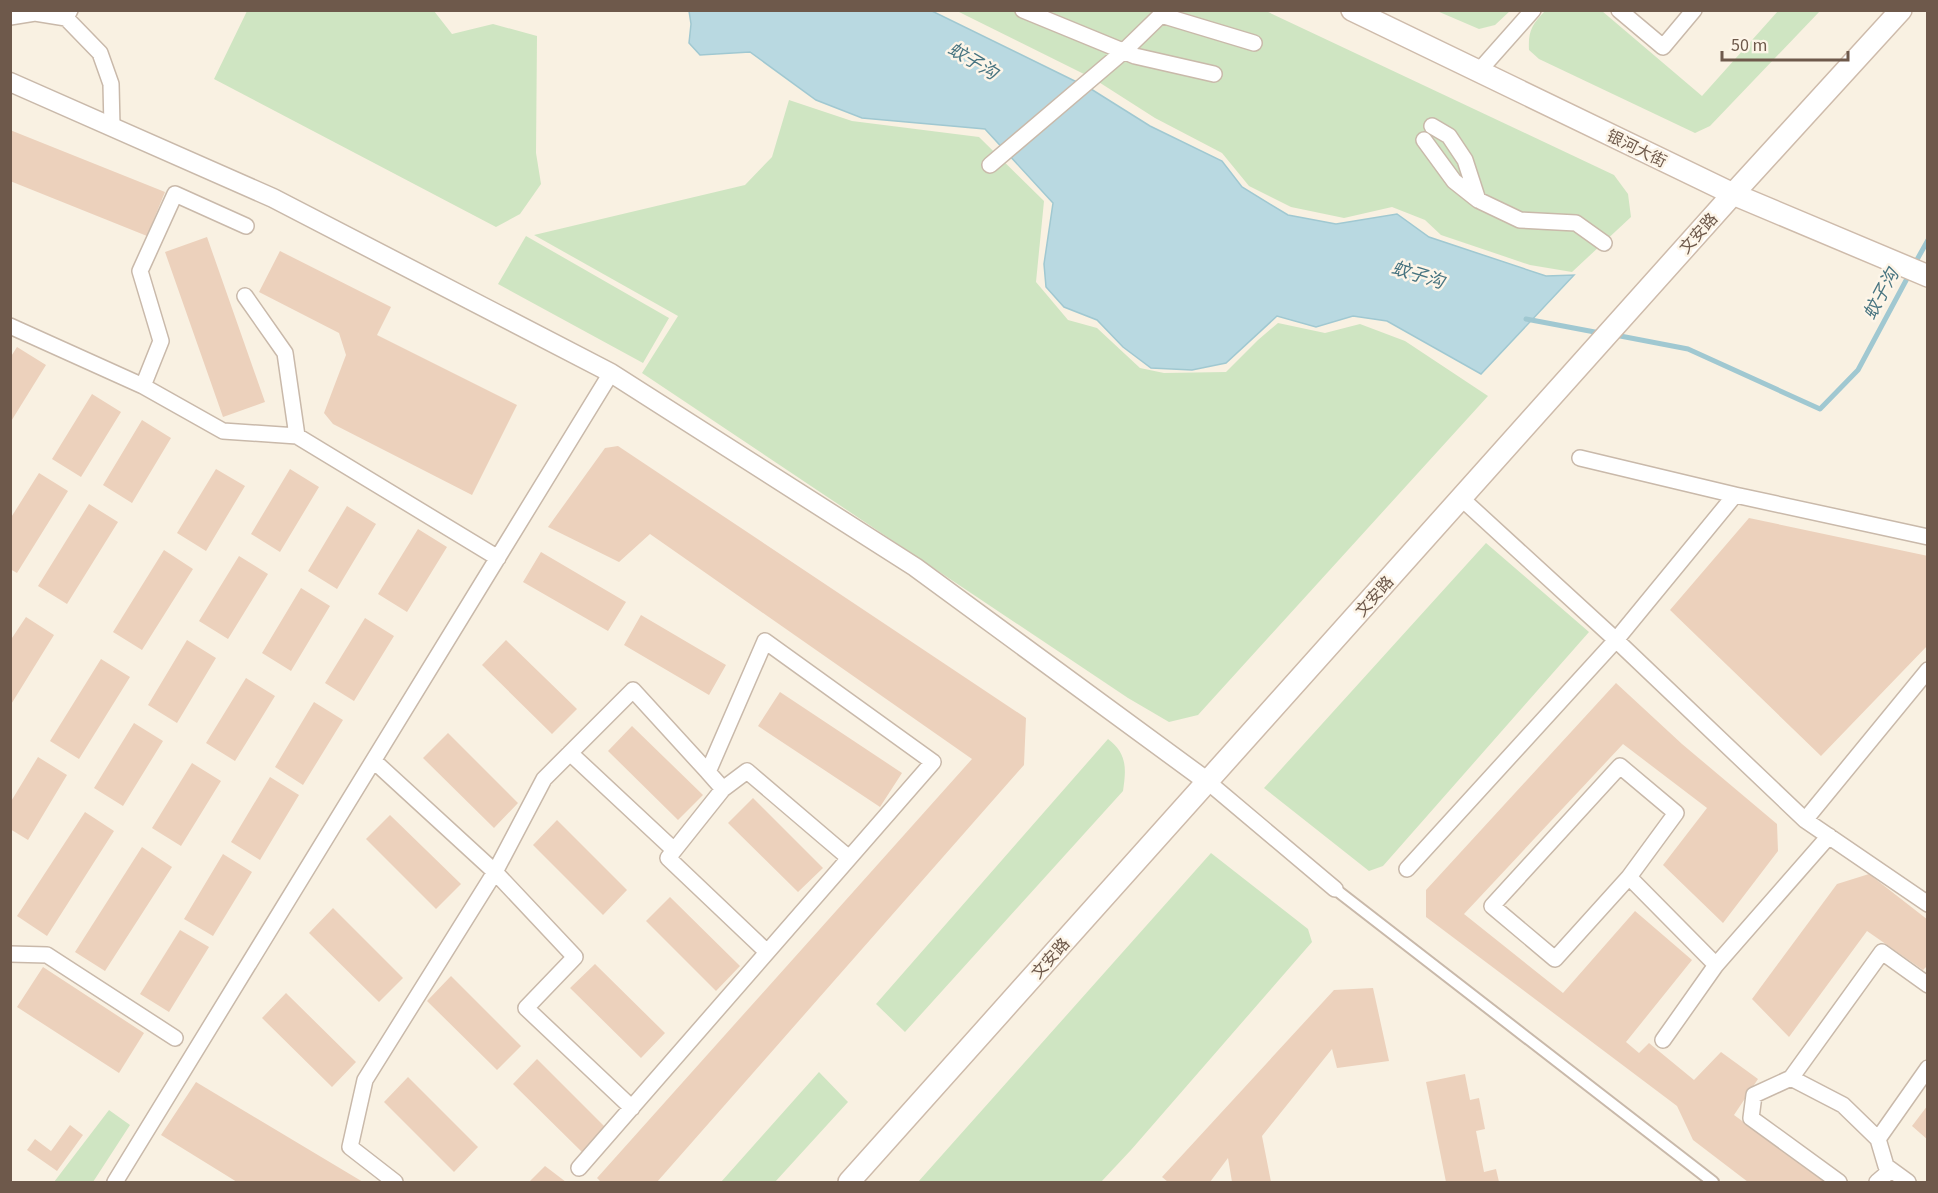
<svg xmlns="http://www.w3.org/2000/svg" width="1938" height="1193" font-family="'Source Sans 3','Noto Sans SC',sans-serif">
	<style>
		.green { fill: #cfe5c2 }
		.water { fill: #b9d9e1; stroke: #a0c8d1; stroke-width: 1.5 }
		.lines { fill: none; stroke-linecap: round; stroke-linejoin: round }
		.stream { stroke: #a0c8d1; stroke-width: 5 }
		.building { fill: #ecd1bc }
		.pedestrian-casing { stroke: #c9b9aa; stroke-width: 14 }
		.minor-casing { stroke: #c9b9aa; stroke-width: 18 }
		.tertiary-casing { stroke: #c9b9aa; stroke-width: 21 }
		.secondary-casing { stroke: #cebbab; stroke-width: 24 }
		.pedestrian { stroke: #fff; stroke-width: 10 }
		.minor { stroke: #fff; stroke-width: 15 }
		.tertiary { stroke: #fff; stroke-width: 18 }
		.secondary { stroke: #fff; stroke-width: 21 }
		.labels { text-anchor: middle; stroke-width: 5; stroke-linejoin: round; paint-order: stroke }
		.street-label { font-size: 16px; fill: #6e594b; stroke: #fdf5e8 }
		.water-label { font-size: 18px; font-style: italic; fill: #477480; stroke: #fdf5e8 }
	</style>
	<rect width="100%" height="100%" fill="#f9f1e2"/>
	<!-- green -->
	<path class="green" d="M 1546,10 L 1602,11 L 1702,96 L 1778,11 L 1820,11 L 1710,126 L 1695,133 L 1539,59 L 1529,50 C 1528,31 1532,24 1546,10 Z
		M 247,11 L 434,11 L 452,34 L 493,24 L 537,36 L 536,153 L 541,184 L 520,214 L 496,227 L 214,79 Z
		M 957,11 L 1266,11 L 1614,175 L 1628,194 L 1631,217 L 1572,272 L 1530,265 L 1441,235 L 1425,220 L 1392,207 L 1344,218 L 1291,207 L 1249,186 L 1222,153 L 1155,118 L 1094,79 Z
		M 1437,11 L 1510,11 L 1495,25 L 1479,29 Z
		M 789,100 L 852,121 L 979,137 L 1044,201 L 1036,282 L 1068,320 L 1097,328 L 1140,368 L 1164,373 L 1226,372 L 1258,340 L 1278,323 L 1325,333 L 1360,324 L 1405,341 L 1488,396 L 1198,715 L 1169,722 L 1128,698 L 642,373 L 678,316 L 534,235 L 745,185 L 772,157 Z
		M 526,236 L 669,318 L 643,363 L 498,284 Z
		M 1486,543 L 1589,632 L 1383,866 L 1369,871 L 1264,788 Z
		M 1108,739 C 1128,754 1126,770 1123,791 L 905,1032 L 876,1004 Z
		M 1211,853 L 1308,929 L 1312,942 L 1131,1150 L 1101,1182 L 918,1182 Z
		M 819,1072 L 848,1102 L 775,1182 L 721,1182 Z
		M 109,1110 L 130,1125 L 93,1182 L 54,1182 Z"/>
	<!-- water -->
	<path class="water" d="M 689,11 L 932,11 L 1091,89 L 1150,126 L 1222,161 L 1242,187 L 1288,215 L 1336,224 L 1397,214 L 1429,237 L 1546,276 L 1574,275 L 1481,374 L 1387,321 L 1353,316 L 1316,327 L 1277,316 L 1226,363 L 1192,370 L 1151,368 L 1123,347 L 1097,320 L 1064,307 L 1046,287 L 1044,264 L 1053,203 L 985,129 L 862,118 L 816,100 L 750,52 L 700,55 L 689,43 L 691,24 Z"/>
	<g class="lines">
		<!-- stream -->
		<path class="stream" d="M 1914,265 L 1928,240
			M 1526,319 L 1600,333
			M 1615,335 L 1688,349 L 1820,409 L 1858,370 L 1910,273"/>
	</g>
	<!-- building -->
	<path class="building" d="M 10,130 L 165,192 L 147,236 L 10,181 Z
		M 207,237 L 265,402 L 223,417 L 165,252 Z
		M 280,251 L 391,307 L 377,335 L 517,405 L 472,495 L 333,424 L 324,413 L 346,355 L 339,333 L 259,292 Z
		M 17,347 L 46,365 L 10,423 L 10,358 Z
		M 92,394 L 121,412 L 81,477 L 52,459 Z
		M 142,420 L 171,438 L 132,503 L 103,485 Z
		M 618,446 L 1026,718 L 1024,765 L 657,1182 L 601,1182 L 597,1178 L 972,759 L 650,534 L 619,562 L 548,527 L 605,448 Z
		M 216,469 L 245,486 L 206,551 L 177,533 Z
		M 290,469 L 319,487 L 280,552 L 251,534 Z
		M 39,473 L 68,491 L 17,573 L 10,569 L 10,519 Z
		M 89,504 L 118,522 L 67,604 L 38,586 Z
		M 347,506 L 376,524 L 337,589 L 308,571 Z
		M 1749,518 L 1928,556 L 1928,645 L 1821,756 L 1670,610 Z
		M 418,529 L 447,547 L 407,612 L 378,594 Z
		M 164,550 L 193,569 L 142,650 L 113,632 Z
		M 541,552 L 626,602 L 608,631 L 523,582 Z
		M 239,556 L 268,574 L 228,639 L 199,621 Z
		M 301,588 L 330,606 L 291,671 L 262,653 Z
		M 641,615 L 726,665 L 709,695 L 624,645 Z
		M 26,617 L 54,635 L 10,706 L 10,641 Z
		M 365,618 L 394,636 L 354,701 L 325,683 Z
		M 187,640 L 216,658 L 177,723 L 148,705 Z
		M 506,640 L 577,709 L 552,734 L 482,665 Z
		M 101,659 L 130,677 L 79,759 L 50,741 Z
		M 246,678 L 275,696 L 235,761 L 206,743 Z
		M 1616,683 L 1682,744 L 1777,824 L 1778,851 L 1723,923 L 1663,865 L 1707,808 L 1623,744 L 1464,914 L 1563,993 L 1635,911 L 1692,960 L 1626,1042 L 1639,1053 L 1649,1043 L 1694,1080 L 1721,1052 L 1758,1079 L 1734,1115 L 1825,1182 L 1748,1182 L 1693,1140 L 1677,1106 L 1426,917 L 1426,890 Z
		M 780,692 L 902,773 L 880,807 L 758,726 Z
		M 314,702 L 343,720 L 303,785 L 275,767 Z
		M 134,723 L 163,741 L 123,806 L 94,788 Z
		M 632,726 L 703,795 L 678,820 L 608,751 Z
		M 448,733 L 518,803 L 494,828 L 423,758 Z
		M 38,757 L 67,775 L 28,840 L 10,829 L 10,803 Z
		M 192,763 L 221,781 L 181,846 L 152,828 Z
		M 270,777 L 299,795 L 260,860 L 231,842 Z
		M 753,798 L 823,868 L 798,892 L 728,823 Z
		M 85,812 L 114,831 L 47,936 L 17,916 Z
		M 390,815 L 461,884 L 436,909 L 366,839 Z
		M 557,820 L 627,890 L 603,915 L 533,845 Z
		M 142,847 L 172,867 L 105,971 L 75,952 Z
		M 223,854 L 252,872 L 213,936 L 184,919 Z
		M 1869,874 L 1928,920 L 1928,965 L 1923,970 L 1867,931 L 1789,1037 L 1752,999 L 1837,884 Z
		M 670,897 L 740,966 L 716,991 L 646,921 Z
		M 333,908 L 403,978 L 379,1002 L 309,933 Z
		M 180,930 L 209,947 L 169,1012 L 140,994 Z
		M 595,964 L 665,1033 L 641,1058 L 570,988 Z
		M 43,967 L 144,1033 L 119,1073 L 17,1007 Z
		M 451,976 L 521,1046 L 497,1070 L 427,1001 Z
		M 1373,988 L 1389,1061 L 1337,1068 L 1332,1049 L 1262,1136 L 1271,1182 L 1232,1182 L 1228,1158 L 1210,1182 L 1168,1182 L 1162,1177 L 1334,990 Z
		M 286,993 L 356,1062 L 332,1087 L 262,1018 Z
		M 537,1059 L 607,1129 L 583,1153 L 513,1084 Z
		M 1465,1074 L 1470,1100 L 1479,1098 L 1485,1129 L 1476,1131 L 1484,1172 L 1496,1169 L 1499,1182 L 1446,1182 L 1426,1082 Z
		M 408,1077 L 478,1147 L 454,1172 L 384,1102 Z
		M 196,1082 L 363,1182 L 237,1182 L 161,1135 Z
		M 1928,1105 L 1928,1140 L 1912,1126 Z
		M 70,1125 L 83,1135 L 57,1171 L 27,1150 L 35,1139 L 51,1151 Z
		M 545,1166 L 566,1182 L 529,1182 Z"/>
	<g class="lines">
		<defs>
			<path id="pedestrian" d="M 1335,889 L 1713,1182"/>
			<path id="minor" d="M 70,10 L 66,18 L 100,53 L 111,84 L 112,127
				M 1023,10 L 1135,56 L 1214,74
				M 1619,10 L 1663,47 L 1694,10
				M 10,17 L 35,13 L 66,18
				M 1478,72 L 1533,10
				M 1432,126 L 1449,136 L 1465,160 L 1478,200 L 1520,220 L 1576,223 L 1604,243
				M 1424,140 L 1454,181 L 1478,200
				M 990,165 L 1124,51 L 1161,15 L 1254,43
				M 245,296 L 285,353 L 297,436 L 498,558
				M 10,326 L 143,386 L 161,341 L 140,271 L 175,194 L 246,226
				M 143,386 L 223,431 L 297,436
				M 1735,495 L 1928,537
				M 1461,498 L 1616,640 L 1805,820 L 1928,904
				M 570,753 L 674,850
				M 374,761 L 495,872 L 365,1080 L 350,1147 L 395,1182
				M 708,772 L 723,789 L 747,771 L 849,858
				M 1208,782 L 1335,889
				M 723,789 L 668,858 L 767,952
				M 1805,820 L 1928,670
				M 1407,869 L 1616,640 L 1735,495 L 1580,458
				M 1629,877 L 1555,959 L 1492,906 L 1620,766 L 1676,813 L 1629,877 L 1716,965 L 1829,836
				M 10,954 L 47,955 L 175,1038
				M 1663,1040 L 1716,965
				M 1791,1078 L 1754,1095 L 1751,1118 L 1839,1182
				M 1878,1139 L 1928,1068
				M 579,1168 L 933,762 L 765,641 L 708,772 L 633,690 L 544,779 L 495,872 L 575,957 L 526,1008 L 632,1108
				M 115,1182 L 611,373
				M 1877,1182 L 1891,1170
				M 1908,1182 L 1886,1166 L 1878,1139 L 1843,1105 L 1791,1078 L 1882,952 L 1928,985"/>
			<path id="tertiary" d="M 10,82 L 273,198 L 611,373 L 915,567 L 1208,782"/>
			<path id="secondary" d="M 1352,10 L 1733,194 L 1928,276
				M 849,1182 L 1733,194 L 1901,10"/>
		</defs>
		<!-- pedestrian casing -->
		<use href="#pedestrian" class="pedestrian-casing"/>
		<!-- minor casing -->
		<use href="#minor" class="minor-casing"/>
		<!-- tertiary casing -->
		<use href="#tertiary" class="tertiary-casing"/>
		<!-- secondary casing -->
		<use href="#secondary" class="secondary-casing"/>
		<!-- pedestrian -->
		<use href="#pedestrian" class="pedestrian"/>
		<!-- minor -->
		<use href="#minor" class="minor"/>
		<!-- tertiary -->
		<use href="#tertiary" class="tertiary"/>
		<!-- secondary -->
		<use href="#secondary" class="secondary"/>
	</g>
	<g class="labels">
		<!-- street labels -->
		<g class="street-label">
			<text transform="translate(1637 148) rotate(26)" y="6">银河大街</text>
			<text transform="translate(1698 233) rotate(-48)" y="6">文安路</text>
			<text transform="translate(1374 596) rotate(-48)" y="6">文安路</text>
			<text transform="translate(1050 958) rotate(-48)" y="6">文安路</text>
		</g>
		<!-- water labels -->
		<g class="water-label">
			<text transform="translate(973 61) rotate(31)" y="6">蚊子沟</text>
			<text transform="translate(1418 275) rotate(17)" y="6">蚊子沟</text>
			<text transform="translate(1881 294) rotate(-62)" y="6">蚊子沟</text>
		</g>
	</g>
	<!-- border -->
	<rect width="1938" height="1193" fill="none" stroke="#6e594b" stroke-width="24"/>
	<!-- scale -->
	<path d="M1722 51v9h126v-9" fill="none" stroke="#6e594b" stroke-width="3"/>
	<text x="1731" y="51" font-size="18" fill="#6e594b" stroke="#fdf5e8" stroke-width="4.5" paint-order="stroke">50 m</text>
</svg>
